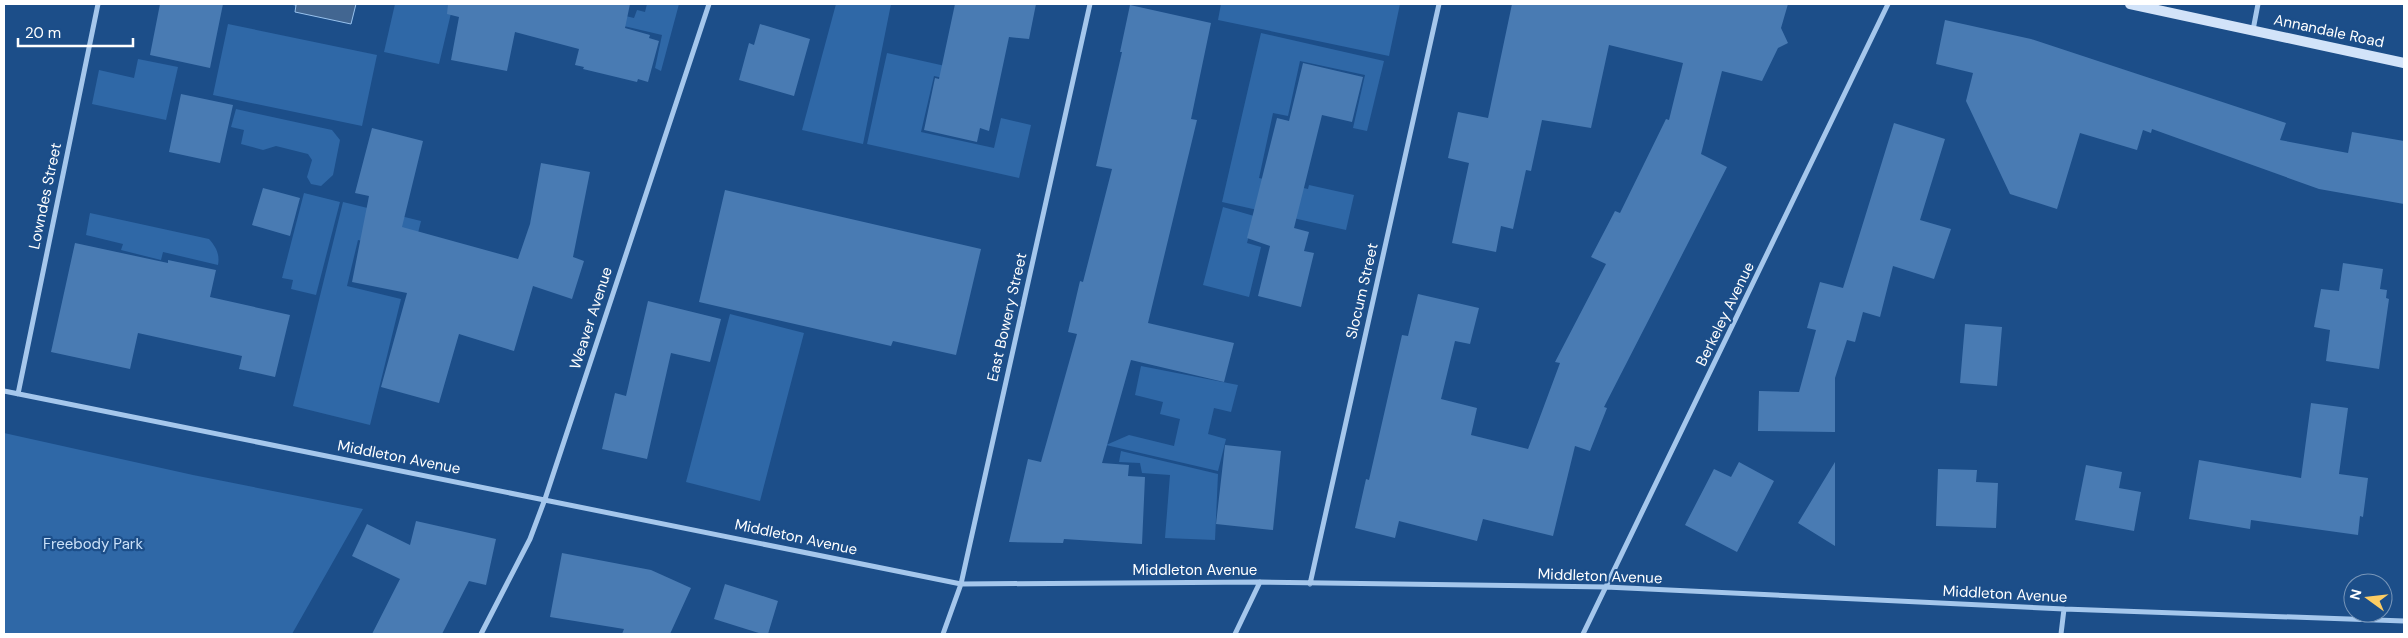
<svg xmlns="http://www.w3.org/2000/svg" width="2408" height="638" font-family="'DM Sans',sans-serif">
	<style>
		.green { fill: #2f68a7 }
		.water { fill: #426691; stroke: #98c2ee }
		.building { fill: #497bb3 }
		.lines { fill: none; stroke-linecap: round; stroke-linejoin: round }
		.street { stroke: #a5c7ec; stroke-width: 5 }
		.secondary { stroke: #d2e3f9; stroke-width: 10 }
		.labels { text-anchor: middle; stroke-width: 4.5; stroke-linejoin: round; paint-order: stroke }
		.street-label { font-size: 15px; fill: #fff; stroke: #1c4e89 }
		.park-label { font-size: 15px; fill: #cbe1f9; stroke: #1c4e89 }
	</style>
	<rect width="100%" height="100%" fill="#1c4e89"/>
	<!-- green -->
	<path class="green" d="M 395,4 L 484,4 L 508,9 L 452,9 L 439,64 L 384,52 Z
		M 647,4 L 679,4 L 661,71 L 655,68 L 662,35 L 577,15 L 579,5 L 634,18 L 637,10 L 645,12 Z
		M 836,4 L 891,4 L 863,144 L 802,130 Z
		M 1221,4 L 1400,4 L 1389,56 L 1218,20 Z
		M 228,24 L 377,55 L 362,126 L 213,95 Z
		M 1261,33 L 1384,61 L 1367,131 L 1353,128 L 1365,75 L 1300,61 L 1288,116 L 1273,113 L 1259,178 L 1308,189 L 1309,185 L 1354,195 L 1346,230 L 1222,202 Z
		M 887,53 L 999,78 L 996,90 L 934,76 L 921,132 L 994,148 L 1001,118 L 1031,125 L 1019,178 L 867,144 Z
		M 138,59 L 178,67 L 166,120 L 92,104 L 99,70 L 134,78 Z
		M 236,109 L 332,130 L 340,140 L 333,175 L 321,186 L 311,184 L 307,177 L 312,160 L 308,154 L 276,146 L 263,150 L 241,144 L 244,130 L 231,127 Z
		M 304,193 L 340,202 L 316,295 L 291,289 L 293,280 L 282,278 Z
		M 343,202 L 421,221 L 413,253 L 358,240 L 347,286 L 401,299 L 370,425 L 293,406 Z
		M 1223,207 L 1254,216 L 1247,243 L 1261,247 L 1249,297 L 1203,285 Z
		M 90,213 L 209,239 C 216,247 220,254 218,265 L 163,252 L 161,260 L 121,250 L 123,244 L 86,235 Z
		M 730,314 L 804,333 L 760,501 L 686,482 Z
		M 1141,366 L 1238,385 L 1231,412 L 1214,408 L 1208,434 L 1226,439 L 1218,471 L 1106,445 L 1129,435 L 1174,446 L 1180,419 L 1160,414 L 1163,402 L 1135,395 Z
		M 4,433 L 193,475 L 363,509 L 292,634 L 4,634 Z
		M 1121,451 L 1218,474 L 1215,540 L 1165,538 L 1170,475 L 1142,473 L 1140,463 L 1119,462 Z"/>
	<!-- water -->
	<path class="water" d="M 290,4 L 356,4 L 351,24 L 295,12 L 296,5 Z"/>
	<!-- building -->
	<path class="building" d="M 160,4 L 223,4 L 210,68 L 150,55 Z
		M 448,4 L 630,4 L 625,28 L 650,35 L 649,38 L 659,41 L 648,82 L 638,79 L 637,82 L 583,69 L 584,67 L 575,65 L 579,49 L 515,32 L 507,71 L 451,60 L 459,17 L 447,14 Z
		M 955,4 L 1036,4 L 1029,39 L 1009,37 L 989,131 L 980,128 L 977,142 L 924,130 L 935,78 L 939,79 Z
		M 1512,4 L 1788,4 L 1781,28 L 1788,43 L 1778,48 L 1762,81 L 1722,71 L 1701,154 L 1727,167 L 1604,407 L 1607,408 L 1590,451 L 1575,446 L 1553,536 L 1483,519 L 1477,541 L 1399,521 L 1395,538 L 1355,528 L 1366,479 L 1369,480 L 1402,335 L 1408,336 L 1418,294 L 1479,308 L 1470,344 L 1455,341 L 1441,399 L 1477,408 L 1471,435 L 1528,449 L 1560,363 L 1555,362 L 1606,264 L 1591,257 L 1615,211 L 1620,213 L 1666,119 L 1669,120 L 1683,63 L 1609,45 L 1591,128 L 1542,120 L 1531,171 L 1526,170 L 1513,229 L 1501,226 L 1496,252 L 1452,243 L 1469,163 L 1448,158 L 1458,112 L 1488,118 Z
		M 1130,5 L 1211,23 L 1191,119 L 1197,120 L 1148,323 L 1234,343 L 1224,382 L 1131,360 L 1102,463 L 1129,465 L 1128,476 L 1145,477 L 1142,544 L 1064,539 L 1063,543 L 1009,542 L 1028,459 L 1041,462 L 1077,334 L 1068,332 L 1080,281 L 1083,282 L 1112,169 L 1096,166 L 1122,52 L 1120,52 Z
		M 1945,20 L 2031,39 L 2286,123 L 2280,140 L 2348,153 L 2352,132 L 2404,141 L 2404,204 L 2319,189 L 2152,129 L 2151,133 L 2143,130 L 2137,150 L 2080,133 L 2057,209 L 2010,194 L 1966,101 L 1973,73 L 1936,64 Z
		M 760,24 L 810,39 L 794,96 L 739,80 L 749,43 L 754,45 Z
		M 1303,63 L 1363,77 L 1352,122 L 1322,115 L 1294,228 L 1309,232 L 1304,251 L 1314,253 L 1301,307 L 1258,296 L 1270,246 L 1247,238 L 1277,118 L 1289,121 Z
		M 181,94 L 233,105 L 220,163 L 169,152 Z
		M 1894,123 L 1945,139 L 1920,220 L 1951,229 L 1934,279 L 1893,266 L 1880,317 L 1863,312 L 1855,342 L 1847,340 L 1835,378 L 1835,432 L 1758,431 L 1759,391 L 1799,392 L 1816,330 L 1807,328 L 1820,282 L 1843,288 Z
		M 372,128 L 423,141 L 402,227 L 518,259 L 530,224 L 541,163 L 590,172 L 573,257 L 584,261 L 572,299 L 533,286 L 514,351 L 459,334 L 439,403 L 381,387 L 407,293 L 352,282 L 369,196 L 355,193 Z
		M 263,188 L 300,198 L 290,236 L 252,225 Z
		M 725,190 L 981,249 L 956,355 L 893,341 L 891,346 L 699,302 Z
		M 75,243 L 168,263 L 168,260 L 216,270 L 210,297 L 290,315 L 275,377 L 239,369 L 242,356 L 138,333 L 130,369 L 51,352 Z
		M 2343,263 L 2383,269 L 2380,289 L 2387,290 L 2386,298 L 2389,299 L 2379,369 L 2326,361 L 2330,330 L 2314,327 L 2321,289 L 2339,291 Z
		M 648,301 L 721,319 L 710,362 L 671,353 L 647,459 L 602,449 L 615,393 L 626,396 Z
		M 1965,324 L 2002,327 L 1997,386 L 1960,383 Z
		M 2311,403 L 2348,408 L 2339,474 L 2368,478 L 2363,517 L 2360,516 L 2358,535 L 2251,520 L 2250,529 L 2189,519 L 2199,460 L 2301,478 Z
		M 1225,445 L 1281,451 L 1273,530 L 1216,524 Z
		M 1739,462 L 1774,481 L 1737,552 L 1685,525 L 1714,469 L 1731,477 Z
		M 1835,462 L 1835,546 L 1798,523 Z
		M 2086,465 L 2122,472 L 2119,488 L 2141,492 L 2134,531 L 2075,520 Z
		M 1938,469 L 1977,470 L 1976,482 L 1998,483 L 1996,528 L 1936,526 Z
		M 416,521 L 496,539 L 486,585 L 469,581 L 442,634 L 372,634 L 400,579 L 352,556 L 367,524 L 410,545 Z
		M 562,553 L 651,570 L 691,588 L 670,634 L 622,634 L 624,629 L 550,617 Z
		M 725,584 L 778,601 L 768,634 L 762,634 L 714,619 Z"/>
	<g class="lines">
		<!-- street -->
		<path class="street" d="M 2253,30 L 2258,4
			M 4,391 L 961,584 L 1260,582 L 1606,587 L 2064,609 L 2404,621
			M 18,394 L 98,4
			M 1310,584 L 1439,4
			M 481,634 L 530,539 L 545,499 L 709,4
			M 943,634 L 961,584 L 1090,4
			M 1235,634 L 1260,582
			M 1583,634 L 1888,4
			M 2061,634 L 2064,609"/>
		<!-- secondary -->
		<path class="secondary" d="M 2130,4 L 2404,63"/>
	</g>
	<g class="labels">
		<!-- street labels -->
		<g class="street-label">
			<text transform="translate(2329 31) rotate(12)" y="5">Annandale Road</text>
			<text transform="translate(45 196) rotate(-78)" y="5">Lowndes Street</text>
			<text transform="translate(1362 291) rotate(-77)" y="5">Slocum Street</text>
			<text transform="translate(1725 314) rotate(-64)" y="5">Berkeley Avenue</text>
			<text transform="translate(1007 317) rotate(-77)" y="5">East Bowery Street</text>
			<text transform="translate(591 318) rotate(-72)" y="5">Weaver Avenue</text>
			<text transform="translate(399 457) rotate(11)" y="5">Middleton Avenue</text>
			<text transform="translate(796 537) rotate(12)" y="5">Middleton Avenue</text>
			<text x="1195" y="575">Middleton Avenue</text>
			<text transform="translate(1600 576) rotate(2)" y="5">Middleton Avenue</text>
			<text transform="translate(2005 594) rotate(3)" y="5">Middleton Avenue</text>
		</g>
		<!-- park labels -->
		<g class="park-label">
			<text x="93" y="549">Freebody Park</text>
		</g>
	</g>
	<!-- border -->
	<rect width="2408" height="638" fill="none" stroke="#ffffff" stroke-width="10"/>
	<!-- north arrow -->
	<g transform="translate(2368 598) rotate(285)"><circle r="24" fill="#1c4e89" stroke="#7795b8"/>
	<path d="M0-4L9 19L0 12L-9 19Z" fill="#fdcd63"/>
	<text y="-8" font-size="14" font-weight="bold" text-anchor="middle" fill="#ffffff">N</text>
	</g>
	<!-- scale -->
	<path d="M18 38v8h115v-8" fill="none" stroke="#ffffff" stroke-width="2.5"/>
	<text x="25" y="38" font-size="15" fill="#ffffff" stroke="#1c4e89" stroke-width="4" paint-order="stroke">20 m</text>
</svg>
